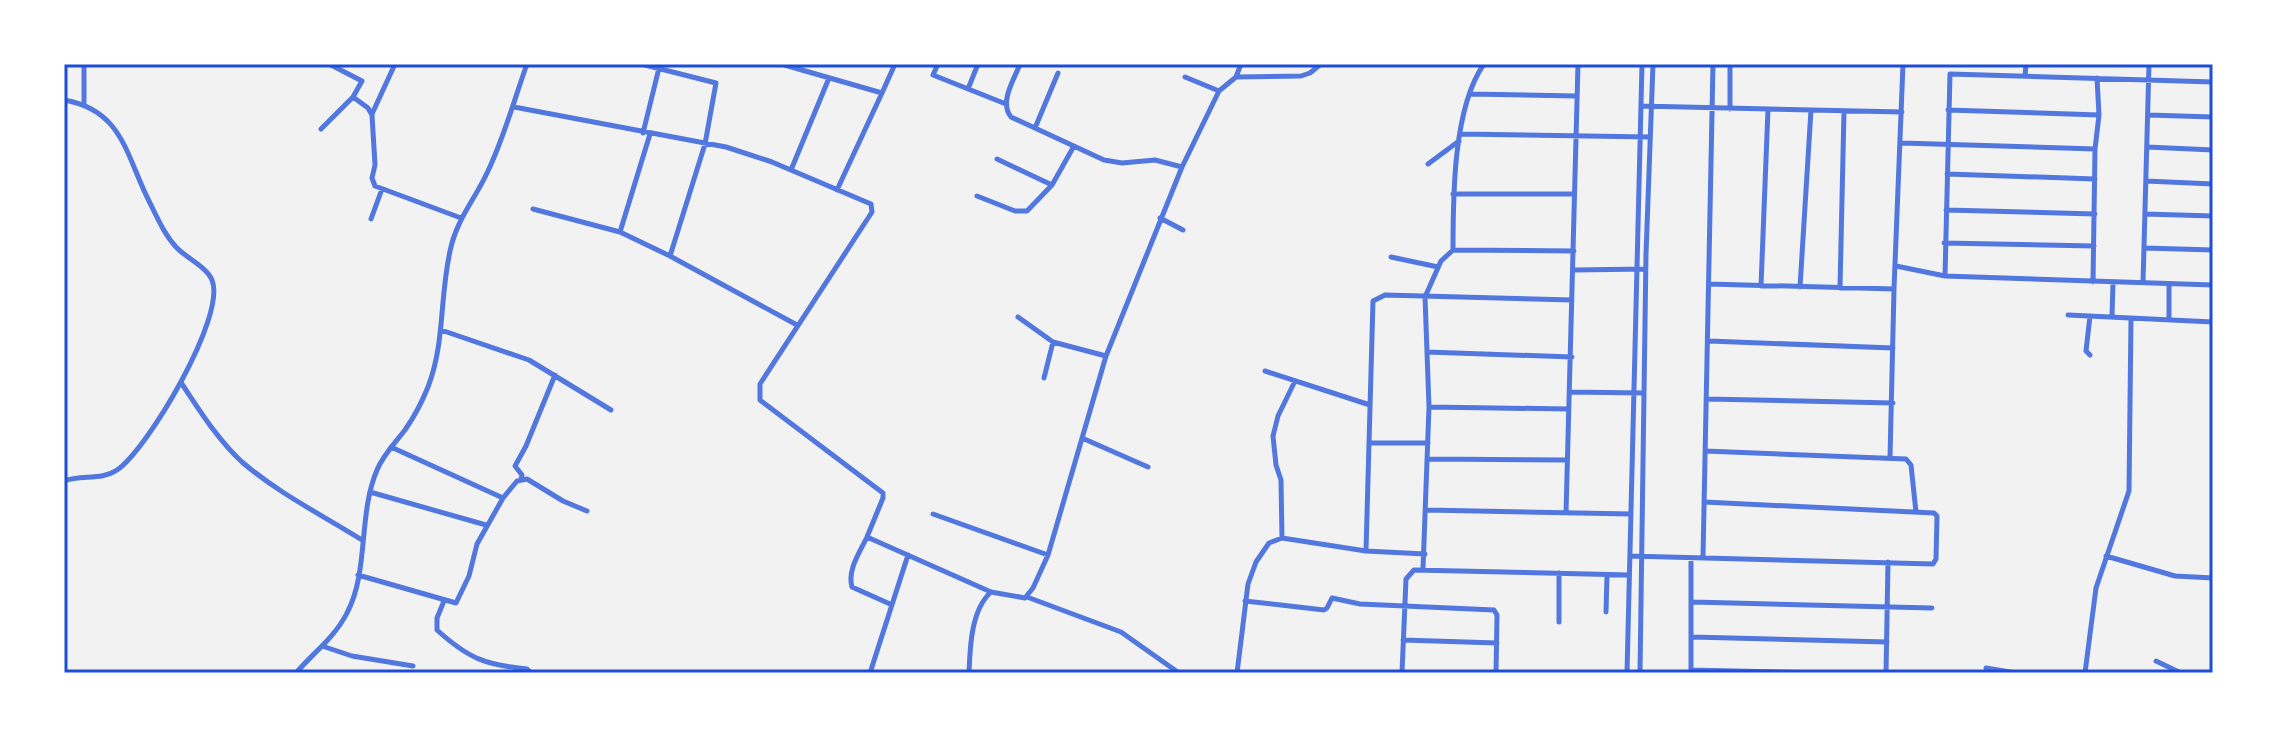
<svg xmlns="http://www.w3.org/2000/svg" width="2277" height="737" font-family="Manrope,sans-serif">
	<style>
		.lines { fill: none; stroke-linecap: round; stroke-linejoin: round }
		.minor { stroke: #5277de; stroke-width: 5 }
		.neatline { fill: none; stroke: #1d4ed8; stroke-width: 3 }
	</style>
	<rect width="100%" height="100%" fill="#f2f2f2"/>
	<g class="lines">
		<!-- minor -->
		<path class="minor" d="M 84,64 L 84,104
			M 329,64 L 362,81 L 353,97 L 368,108 L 372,115 L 375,165 L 372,178 L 375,186 L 461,218
			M 641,64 L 716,83 L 705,144 L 670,256
			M 781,64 L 882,93 L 895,64
			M 938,64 L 933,75 L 1006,104
			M 1020,64 C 1014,80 999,102 1011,117 L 1104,160 L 1122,163 L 1155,160 L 1182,167
			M 2025,76 L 2026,64
			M 1185,77 L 1219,91
			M 1236,77 L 1241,64
			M 968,89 L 978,64
			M 1471,94 L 1576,96
			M 64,100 C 123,110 126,156 149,201 C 157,217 164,234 176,247 C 186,258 207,267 212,280 C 227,316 147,450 117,470 C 101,481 81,474 64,481
			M 1641,106 L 1902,112
			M 514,107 L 726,147 L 772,162 L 871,204 L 872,212 L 760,384 L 760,400 L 883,493 L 883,498 L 867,537 L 991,592 L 1025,598 L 1033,588 L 1048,555 L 1106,356 L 1182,167 L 1219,91 L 1236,77 L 1301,76 L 1310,73 L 1321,64
			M 1730,109 L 1730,64
			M 1948,110 L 2099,115
			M 372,114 L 395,64
			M 2148,115 L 2213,117
			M 1035,128 L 1058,73
			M 321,129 L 353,97
			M 643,133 L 660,64
			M 650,134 L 620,232 L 670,256 L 797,325
			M 1460,134 L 1650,137
			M 1902,143 L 2095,149
			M 2147,147 L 2213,150
			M 997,159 L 1052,185
			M 1428,164 L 1459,141
			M 791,170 L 829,78
			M 1947,174 L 2095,179
			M 2146,181 L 2213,184
			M 837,190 L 882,93
			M 1453,194 L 1573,194
			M 977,196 L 1015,211 L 1027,211 L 1052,185 L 1074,146
			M 533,209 L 620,232
			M 1946,210 L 2095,214
			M 2145,214 L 2213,216
			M 1160,218 L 1183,230
			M 371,219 L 382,189
			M 1944,243 L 2094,246
			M 2144,248 L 2213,250
			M 1453,250 L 1574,251
			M 1391,257 L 1438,267
			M 1896,266 L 1945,276 L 2213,285
			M 1574,270 L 1646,269
			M 1945,276 L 1950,74 L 2213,82
			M 2093,282 L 2095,149 L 2099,115 L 2097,78
			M 2143,283 L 2149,64
			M 1709,284 L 1894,289
			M 1761,286 L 1768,109
			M 1800,287 L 1811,110
			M 1840,288 L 1844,111
			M 2068,315 L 2213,322
			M 2090,316 L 2086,351 L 2090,355
			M 1018,317 L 1053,342 L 1106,356
			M 2112,317 L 2113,283
			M 2169,320 L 2169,284
			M 441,330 L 529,360 L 611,410
			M 1709,341 L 1893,348
			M 1427,352 L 1572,357
			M 1265,371 L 1370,405
			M 1044,378 L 1053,342
			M 182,384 C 200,411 218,440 242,462 C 278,493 322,515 362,540
			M 1570,392 L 1643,393
			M 1707,399 L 1893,403
			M 1429,407 L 1569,409
			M 1082,438 L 1148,467
			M 1370,443 L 1428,443
			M 1705,451 L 1906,459 L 1911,465 L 1916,512
			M 1890,458 L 1894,289 L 1903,64
			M 1427,459 L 1567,460
			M 521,479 L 522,475 L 515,466 L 526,446 L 555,375
			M 370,492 L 486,525
			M 503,498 L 517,481 L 527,479 L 563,501 L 587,511
			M 1426,510 L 1631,514
			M 1566,513 L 1578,64
			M 933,514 L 1048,555
			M 867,537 C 860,552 847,570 852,587 L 890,604
			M 1282,538 L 1281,480 L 1276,465 L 1273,436 L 1278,416 L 1295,381
			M 1366,551 L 1373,301 L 1385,295 L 1572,300
			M 1630,556 L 1933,564 L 1936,559 L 1937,516 L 1934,513 L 1704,502
			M 2106,556 L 2175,576 L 2213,578
			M 1703,557 L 1713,64
			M 1423,569 L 1429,407 L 1425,297 L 1441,261 L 1453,250 C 1453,197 1453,108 1484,64
			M 1559,573 L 1559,622
			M 358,575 L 456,603 L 469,576 L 477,544 L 503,498 L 391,447
			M 1027,597 L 1121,632 L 1179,673
			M 444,601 L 437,618 L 437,630 C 469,659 486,665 527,669 L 531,673
			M 1245,601 L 1324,610 L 1327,608 L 1332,598 L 1360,604 L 1494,610 L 1497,615 L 1496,673
			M 1693,602 L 1932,608
			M 1606,612 L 1607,575
			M 1692,637 L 1887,642
			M 1403,640 L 1497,643
			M 322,646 L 352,656 L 413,666
			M 2156,661 L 2181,673
			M 1986,668 L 2016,673
			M 1691,670 L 1825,673
			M 1691,672 L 1691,558
			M 296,673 C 313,653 335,637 347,613 C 369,572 358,514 377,470 C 383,455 395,443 405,430 C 414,417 422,402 428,387 C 446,341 439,290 452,243 C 459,217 476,197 487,173 C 504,138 514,100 527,64
			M 870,673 L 908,555
			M 969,673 C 970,647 971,610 991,592
			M 1237,673 L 1248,584 L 1256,562 L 1269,543 L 1282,538 L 1366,551 L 1425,554
			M 1402,673 L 1406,579 L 1414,570 L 1629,575
			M 1627,673 L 1642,64
			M 1640,673 L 1646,254 L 1653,64
			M 1886,673 L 1888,562
			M 2085,673 L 2096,588 L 2129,491 L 2131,319"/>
	</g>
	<!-- border -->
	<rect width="2277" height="737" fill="none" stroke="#ffffff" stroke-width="132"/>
	<rect x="66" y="66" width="2145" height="605" class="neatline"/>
</svg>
